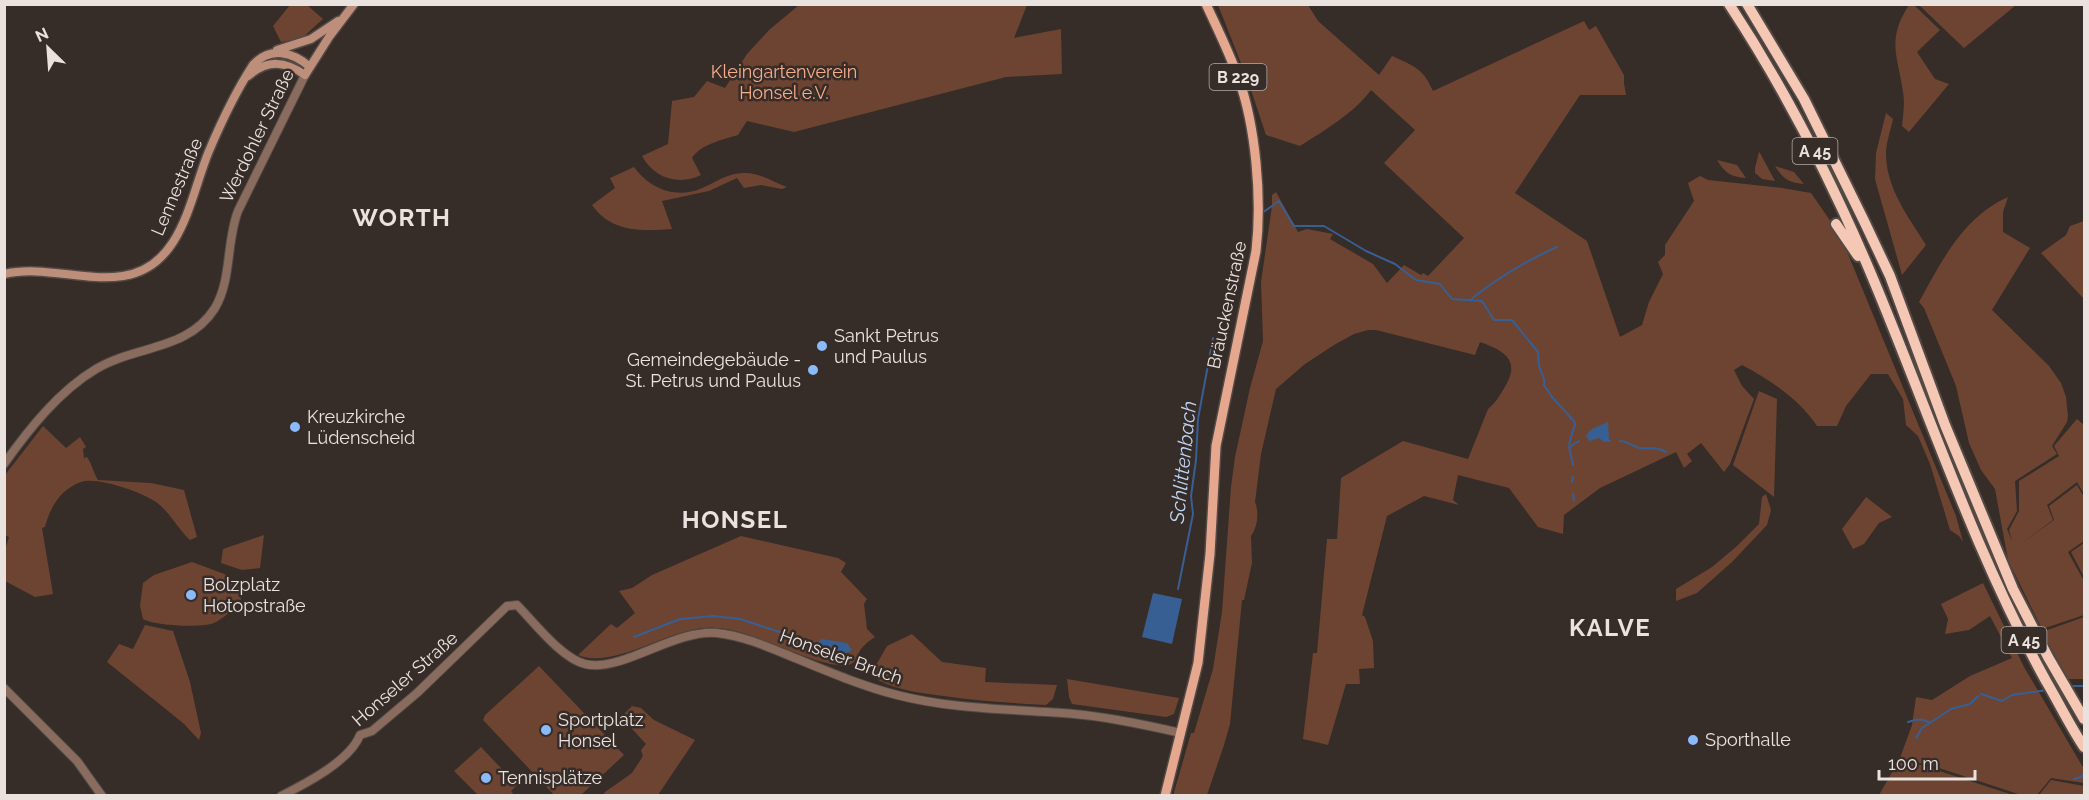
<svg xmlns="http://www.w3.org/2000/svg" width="2089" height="800" font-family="Raleway,sans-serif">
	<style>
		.green { fill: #6d4431 }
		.water { fill: #385f93 }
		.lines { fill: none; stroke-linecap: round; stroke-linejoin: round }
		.stream { stroke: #385f93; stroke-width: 2 }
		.tertiary-casing { stroke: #534945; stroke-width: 10 }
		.secondary-casing { stroke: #534945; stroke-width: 11 }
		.primary-casing { stroke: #534945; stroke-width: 12 }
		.motorway-casing { stroke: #534945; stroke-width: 14 }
		.tertiary { stroke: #8a6c5f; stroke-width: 8 }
		.secondary { stroke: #bd8e7a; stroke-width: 8 }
		.primary { stroke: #e5a88e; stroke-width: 9 }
		.motorway { stroke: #f5c8b5; stroke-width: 10 }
		.poi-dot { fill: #8abafc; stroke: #362c28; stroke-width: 2 }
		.labels { text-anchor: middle; stroke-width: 5; stroke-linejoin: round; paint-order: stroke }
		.shield { fill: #362c28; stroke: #b3aba8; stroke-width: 1.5 }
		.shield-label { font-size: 16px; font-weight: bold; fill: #e9e2df }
		.park-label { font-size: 18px; fill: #f7ac8a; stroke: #362c28 }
		.street-label { font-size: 18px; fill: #e9e2df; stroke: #362c28 }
		.poi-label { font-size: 18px; fill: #e9e2df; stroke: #362c28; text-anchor: start }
		.water-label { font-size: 20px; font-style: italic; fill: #bdd4f4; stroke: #362c28 }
		.district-label { font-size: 24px; font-weight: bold; letter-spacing: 1.5px; fill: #e9e2df; stroke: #362c28 }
	</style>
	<rect width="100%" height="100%" fill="#362c28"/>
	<!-- green -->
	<path class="green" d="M 816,4 L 1027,5 L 1014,38 L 1061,29 L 1062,74 L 1006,77 L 794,132 L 747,121 L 738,135 C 722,140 701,144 692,158 L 701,175 C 678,186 654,178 642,156 L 668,144 L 672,101 L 694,97 L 707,81 L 725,88 L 747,54 L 769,30 L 799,5 Z
		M 290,5 L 307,5 L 323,19 L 302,38 L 281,42 L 273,26 Z
		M 1218,5 L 1308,5 L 1318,21 L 1379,75 L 1392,56 C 1414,66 1423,68 1433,91 L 1584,21 L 1589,30 L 1596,26 L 1624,75 L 1624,83 L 1626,95 L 1580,95 L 1515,193 L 1587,241 L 1620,337 L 1642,325 L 1649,302 L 1663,274 L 1658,262 L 1665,255 L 1665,245 L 1694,201 L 1688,183 L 1700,176 L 1708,180 L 1782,188 L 1811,193 L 1836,229 L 1848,254 L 1956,516 L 1963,542 L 1959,536 L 1950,530 L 1930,464 L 1918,436 L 1906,425 L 1903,399 L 1888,374 L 1871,374 L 1846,406 L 1837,426 L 1817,426 C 1799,399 1770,380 1742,365 L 1734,370 L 1742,386 L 1754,399 L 1730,464 L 1724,472 L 1701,443 L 1687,454 L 1692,461 L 1684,468 L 1676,452 L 1600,488 L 1564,515 L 1563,534 L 1538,527 L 1509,488 L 1458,475 L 1453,500 L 1459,505 L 1424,496 L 1387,516 L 1362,615 L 1365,617 L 1373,641 L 1374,668 L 1359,669 L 1360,684 L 1346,684 L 1328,745 L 1303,739 L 1313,653 L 1317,653 L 1327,539 L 1337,539 L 1341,478 L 1403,441 L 1468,459 L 1488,409 C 1495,403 1499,397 1503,390 C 1521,362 1508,352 1480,342 L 1475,355 L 1376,330 L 1368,330 L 1354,334 L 1334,345 L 1305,364 L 1276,389 L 1261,454 L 1255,502 C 1259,511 1258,527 1251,536 L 1252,563 L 1244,600 L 1242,600 L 1230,724 L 1224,745 L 1207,795 L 1173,796 L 1191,733 L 1194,733 L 1213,669 L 1222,612 L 1231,487 L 1235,457 L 1250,388 L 1263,341 L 1261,282 L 1272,206 L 1272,195 L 1276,192 L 1298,232 L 1307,229 L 1333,234 L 1330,239 L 1373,264 L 1387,283 L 1404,265 L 1421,275 L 1423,273 L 1428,276 L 1464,238 L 1384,163 L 1415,130 L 1371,90 C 1353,114 1325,130 1300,146 L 1266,135 L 1248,81 Z
		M 1909,5 L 1914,5 L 1940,30 L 1917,52 L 1935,79 L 1949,84 L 1909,132 L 1902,126 C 1903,115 1905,104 1903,92 C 1898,56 1886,40 1909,5 Z
		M 1919,5 L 2016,5 L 1964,48 Z
		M 1886,113 L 1893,119 C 1891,129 1887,140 1886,151 C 1885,187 1908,216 1926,245 L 1902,275 L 1875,179 L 1876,153 Z
		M 1759,152 L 1760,153 L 1775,181 L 1762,179 L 1755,173 L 1755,168 Z
		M 1717,160 L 1737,165 L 1746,178 C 1731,177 1725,173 1717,160 Z
		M 1775,166 L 1794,172 L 1804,184 C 1789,183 1783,179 1775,166 Z
		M 634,167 C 649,188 675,199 700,189 C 715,183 727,173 743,173 C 760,172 772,182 787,187 L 782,189 L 761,185 L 744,188 L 737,178 L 709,191 L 662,201 L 672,229 C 641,231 612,233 592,205 L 615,188 L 610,178 Z
		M 2008,197 L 2003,212 L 2003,232 L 2030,248 L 1992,310 L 2049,366 L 2061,383 L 2066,397 L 2068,416 L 2067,422 L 2052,446 L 2057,454 L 2015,481 L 2017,511 L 2007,529 L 2012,541 L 2009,530 L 2019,511 L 2019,481 L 2059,456 L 2054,446 L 2077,419 L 2084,425 L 2084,494 L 2077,482 L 2047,505 L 2053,520 L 2015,548 L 2054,520 L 2049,506 L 2077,485 L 2084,497 L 2084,541 L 2068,552 L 2084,581 L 2084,615 L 2042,629 L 2008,560 L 1995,489 L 1981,470 L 1969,443 L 1956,386 L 1924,308 L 1919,302 C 1941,262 1963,217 2008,197 Z
		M 2084,221 L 2084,299 L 2041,253 L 2066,235 L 2070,226 Z
		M 1759,391 L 1777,399 L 1774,497 L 1733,465 Z
		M 43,426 L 66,448 L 80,437 L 86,447 L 83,449 L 84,458 L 87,457 C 92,464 93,472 98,480 L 151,483 L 184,490 L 197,537 L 190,540 C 177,528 170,512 156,502 C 142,492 96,476 81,482 C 61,489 50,507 45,527 L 42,528 L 53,594 L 35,597 L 5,581 L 5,550 L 9,537 L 5,535 L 5,475 Z
		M 1766,494 L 1771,510 L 1767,525 L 1732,562 L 1697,593 L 1676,601 L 1676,589 L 1712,567 L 1737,546 L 1759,524 L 1762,497 Z
		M 1866,497 L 1892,517 L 1879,523 L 1864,544 L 1853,549 L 1842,529 Z
		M 264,535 L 260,568 L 242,570 L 221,563 L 223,549 Z
		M 741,536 L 838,558 L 846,563 L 841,572 L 867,599 L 864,604 L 867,629 L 875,637 C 870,640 865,644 861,649 C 858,653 856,662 851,664 C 834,673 767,640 746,634 C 733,630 720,627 706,628 C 667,630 612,670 578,655 L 611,624 L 617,628 L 635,613 L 619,591 L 632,588 L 652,575 Z
		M 2084,543 L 2084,577 L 2071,552 Z
		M 192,562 L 227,575 L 240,587 L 241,603 C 233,609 223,619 214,623 C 202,628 155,626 143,619 L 140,606 L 143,583 L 154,575 Z
		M 1983,583 L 2024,667 L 2084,769 L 2084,783 L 2051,778 L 2037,795 L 2021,795 L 1933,766 L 1900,758 L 1912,725 L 1916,697 L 1932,700 L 1970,676 L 2012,658 L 1990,616 L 1969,630 L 1945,634 L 1948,619 L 1941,604 Z
		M 2084,617 L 2084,679 L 2068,679 L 2042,632 Z
		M 145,625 L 173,631 L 190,682 L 201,733 L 199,740 L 183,723 L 107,662 L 119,644 L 133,649 Z
		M 912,634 L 942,662 L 986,668 L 985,682 L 1057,685 L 1053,699 L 1046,705 C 1012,703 978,701 944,696 C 921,693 899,691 878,680 L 875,667 L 887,646 Z
		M 539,666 L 624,755 L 581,795 L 554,795 L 483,720 L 485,715 Z
		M 1067,679 L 1179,698 L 1174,714 L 1166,717 L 1072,704 L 1069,697 Z
		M 632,706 L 641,708 L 654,720 L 695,740 L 658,795 L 603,795 L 605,792 L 632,773 L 643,756 L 641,750 L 646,744 L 621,717 Z
		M 481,747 L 517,785 L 511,791 L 514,795 L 478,795 L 454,771 Z
		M 1899,760 L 1921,765 L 2013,795 L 1879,795 Z
		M 2051,780 L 2084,786 L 2084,795 L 2039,795 Z"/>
	<!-- water -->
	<path class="water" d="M 1608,422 L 1609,440 L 1604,442 L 1599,438 L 1589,441 L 1586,435 L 1592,429 Z
		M 1153,593 L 1182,599 L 1172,644 L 1142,637 Z
		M 822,639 L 847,643 L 852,650 C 841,658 827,649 816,644 Z"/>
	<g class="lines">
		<!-- stream -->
		<path class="stream" d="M 1262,213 L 1279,201 L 1294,226 L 1324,226 L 1366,251 L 1395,264 L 1416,280 L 1440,284 L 1452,299 L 1482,301 L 1494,320 L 1512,320 L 1538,352 L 1539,366 L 1544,379 L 1544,385 L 1552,397 L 1573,420 L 1575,424 L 1569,444
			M 1470,300 C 1498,278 1525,261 1557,247
			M 1606,441 L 1610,441
			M 1620,441 C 1628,441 1633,447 1640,448 C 1652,449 1655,446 1666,452
			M 1573,465 L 1569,447 L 1579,441
			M 1572,482 L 1573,477
			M 1573,494 L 1574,501
			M 1178,589 L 1193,514 L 1191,496 L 1196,460 L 1198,419 L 1213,338
			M 634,637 L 680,619 L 713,616 L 740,619 L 816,644
			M 2070,686 L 2084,686
			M 1981,694 L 2002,701 L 2012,695 L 2047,690
			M 1908,722 C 1917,719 1922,718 1930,723
			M 1916,738 L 1922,728 L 1951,709 L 1970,704 L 1978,696
			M 2074,779 L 2081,777 L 2084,774"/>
		<defs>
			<path id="tertiary" d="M 4,464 C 29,429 59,391 96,369 C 136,345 188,351 215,308 C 232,279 226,242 238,211 L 305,75
				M 4,688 L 77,761 L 102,796
				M 281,796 C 305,784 350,761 360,735 L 372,731 L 417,693 L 507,606 L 517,605 C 534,622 561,658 585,664 C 621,673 674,629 717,633 C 743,636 766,646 790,656 C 825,670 861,686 897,695 C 955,710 1015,709 1074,714 C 1110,717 1146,725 1181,733"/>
			<path id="secondary" d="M 277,50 L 311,39 L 338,21
				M 248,76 C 268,59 285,61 305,75 L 329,37 L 354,4
				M 4,274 C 44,265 84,282 123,276 C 183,267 190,196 209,151 C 220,125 238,88 253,65 C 270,46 293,52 310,67"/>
			<path id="primary" d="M 1165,796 L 1198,663 L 1210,554 L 1216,446 L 1256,251 C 1262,199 1256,126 1238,77 C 1229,52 1217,28 1206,4"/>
			<path id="motorway" d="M 1729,4 C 1787,92 1834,185 1874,281 C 1930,415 1975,553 2046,681 C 2059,703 2070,726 2084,747
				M 1747,4 L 1804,99 L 1864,221 L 1890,276 L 1945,425 L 2013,589 L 2048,657 L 2084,719
				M 1836,224 L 1858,256"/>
		</defs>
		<!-- tertiary casing -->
		<use href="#tertiary" class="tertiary-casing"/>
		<!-- secondary casing -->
		<use href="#secondary" class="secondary-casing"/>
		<!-- primary casing -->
		<use href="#primary" class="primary-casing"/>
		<!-- motorway casing -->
		<use href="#motorway" class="motorway-casing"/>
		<!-- tertiary -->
		<use href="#tertiary" class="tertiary"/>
		<!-- secondary -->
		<use href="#secondary" class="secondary"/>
		<!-- primary -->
		<use href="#primary" class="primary"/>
		<!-- motorway -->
		<use href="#motorway" class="motorway"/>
	</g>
	<!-- markers -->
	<g class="poi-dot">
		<circle cx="822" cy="346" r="6"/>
		<circle cx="813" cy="370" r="6"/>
		<circle cx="295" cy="427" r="6"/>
		<circle cx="191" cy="595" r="6"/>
		<circle cx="546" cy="730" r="6"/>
		<circle cx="1693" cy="740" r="6"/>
		<circle cx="486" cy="778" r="6"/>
	</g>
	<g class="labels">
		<!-- shield labels -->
		<g class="shield">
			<rect x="1209.5" y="64" width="57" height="26" rx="4.5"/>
			<rect x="1792.5" y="138" width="45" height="26" rx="4.5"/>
			<rect x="2001.5" y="627" width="45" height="26" rx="4.5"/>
		</g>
		<g class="shield-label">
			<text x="1238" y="83">B 229</text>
			<text x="1815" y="157">A 45</text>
			<text x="2024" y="646">A 45</text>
		</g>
		<!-- park labels -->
		<g class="park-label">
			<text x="784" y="78">Kleingartenverein<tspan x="784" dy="21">Honsel e.V.</tspan></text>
		</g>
		<!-- street labels -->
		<g class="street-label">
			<text transform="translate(257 136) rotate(-64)" y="6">Werdohler Straße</text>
			<text transform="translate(177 187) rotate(-67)" y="6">Lennestraße</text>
			<text transform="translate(1227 305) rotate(-78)" y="6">Bräuckenstraße</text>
			<text transform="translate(841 657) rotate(20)" y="6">Honseler Bruch</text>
			<text transform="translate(405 679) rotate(-41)" y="6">Honseler Straße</text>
		</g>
		<!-- poi labels -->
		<g class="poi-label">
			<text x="834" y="342">Sankt Petrus<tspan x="834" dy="21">und Paulus</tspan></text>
			<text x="801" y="366" text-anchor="end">Gemeindegebäude -<tspan x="801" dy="21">St. Petrus und Paulus</tspan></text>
			<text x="307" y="423">Kreuzkirche<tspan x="307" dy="21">Lüdenscheid</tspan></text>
			<text x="203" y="591">Bolzplatz<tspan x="203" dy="21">Hotopstraße</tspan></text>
			<text x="558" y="726">Sportplatz<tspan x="558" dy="21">Honsel</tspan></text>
			<text x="1705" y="746">Sporthalle</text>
			<text x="498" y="784">Tennisplätze</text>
		</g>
		<!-- water labels -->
		<g class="water-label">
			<text transform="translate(1183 462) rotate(-84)" y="7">Schlittenbach</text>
		</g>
		<!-- district labels -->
		<g class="district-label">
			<text x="402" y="226">WORTH</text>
			<text x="735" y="528">HONSEL</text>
			<text x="1610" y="636">KALVE</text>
		</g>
	</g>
	<!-- border -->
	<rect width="2089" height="800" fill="none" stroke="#e9e2df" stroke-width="12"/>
	<!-- north arrow -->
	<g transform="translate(48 48) rotate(335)" stroke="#362c28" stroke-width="4.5" paint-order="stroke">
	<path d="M0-4.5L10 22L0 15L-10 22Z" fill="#e9e2df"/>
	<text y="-9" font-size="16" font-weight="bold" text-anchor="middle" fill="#e9e2df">N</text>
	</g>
	<!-- scale -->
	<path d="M1879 770v9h96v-9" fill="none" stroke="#e9e2df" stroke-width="3"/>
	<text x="1888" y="770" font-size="18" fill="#e9e2df" stroke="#362c28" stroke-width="4.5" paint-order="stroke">100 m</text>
</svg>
